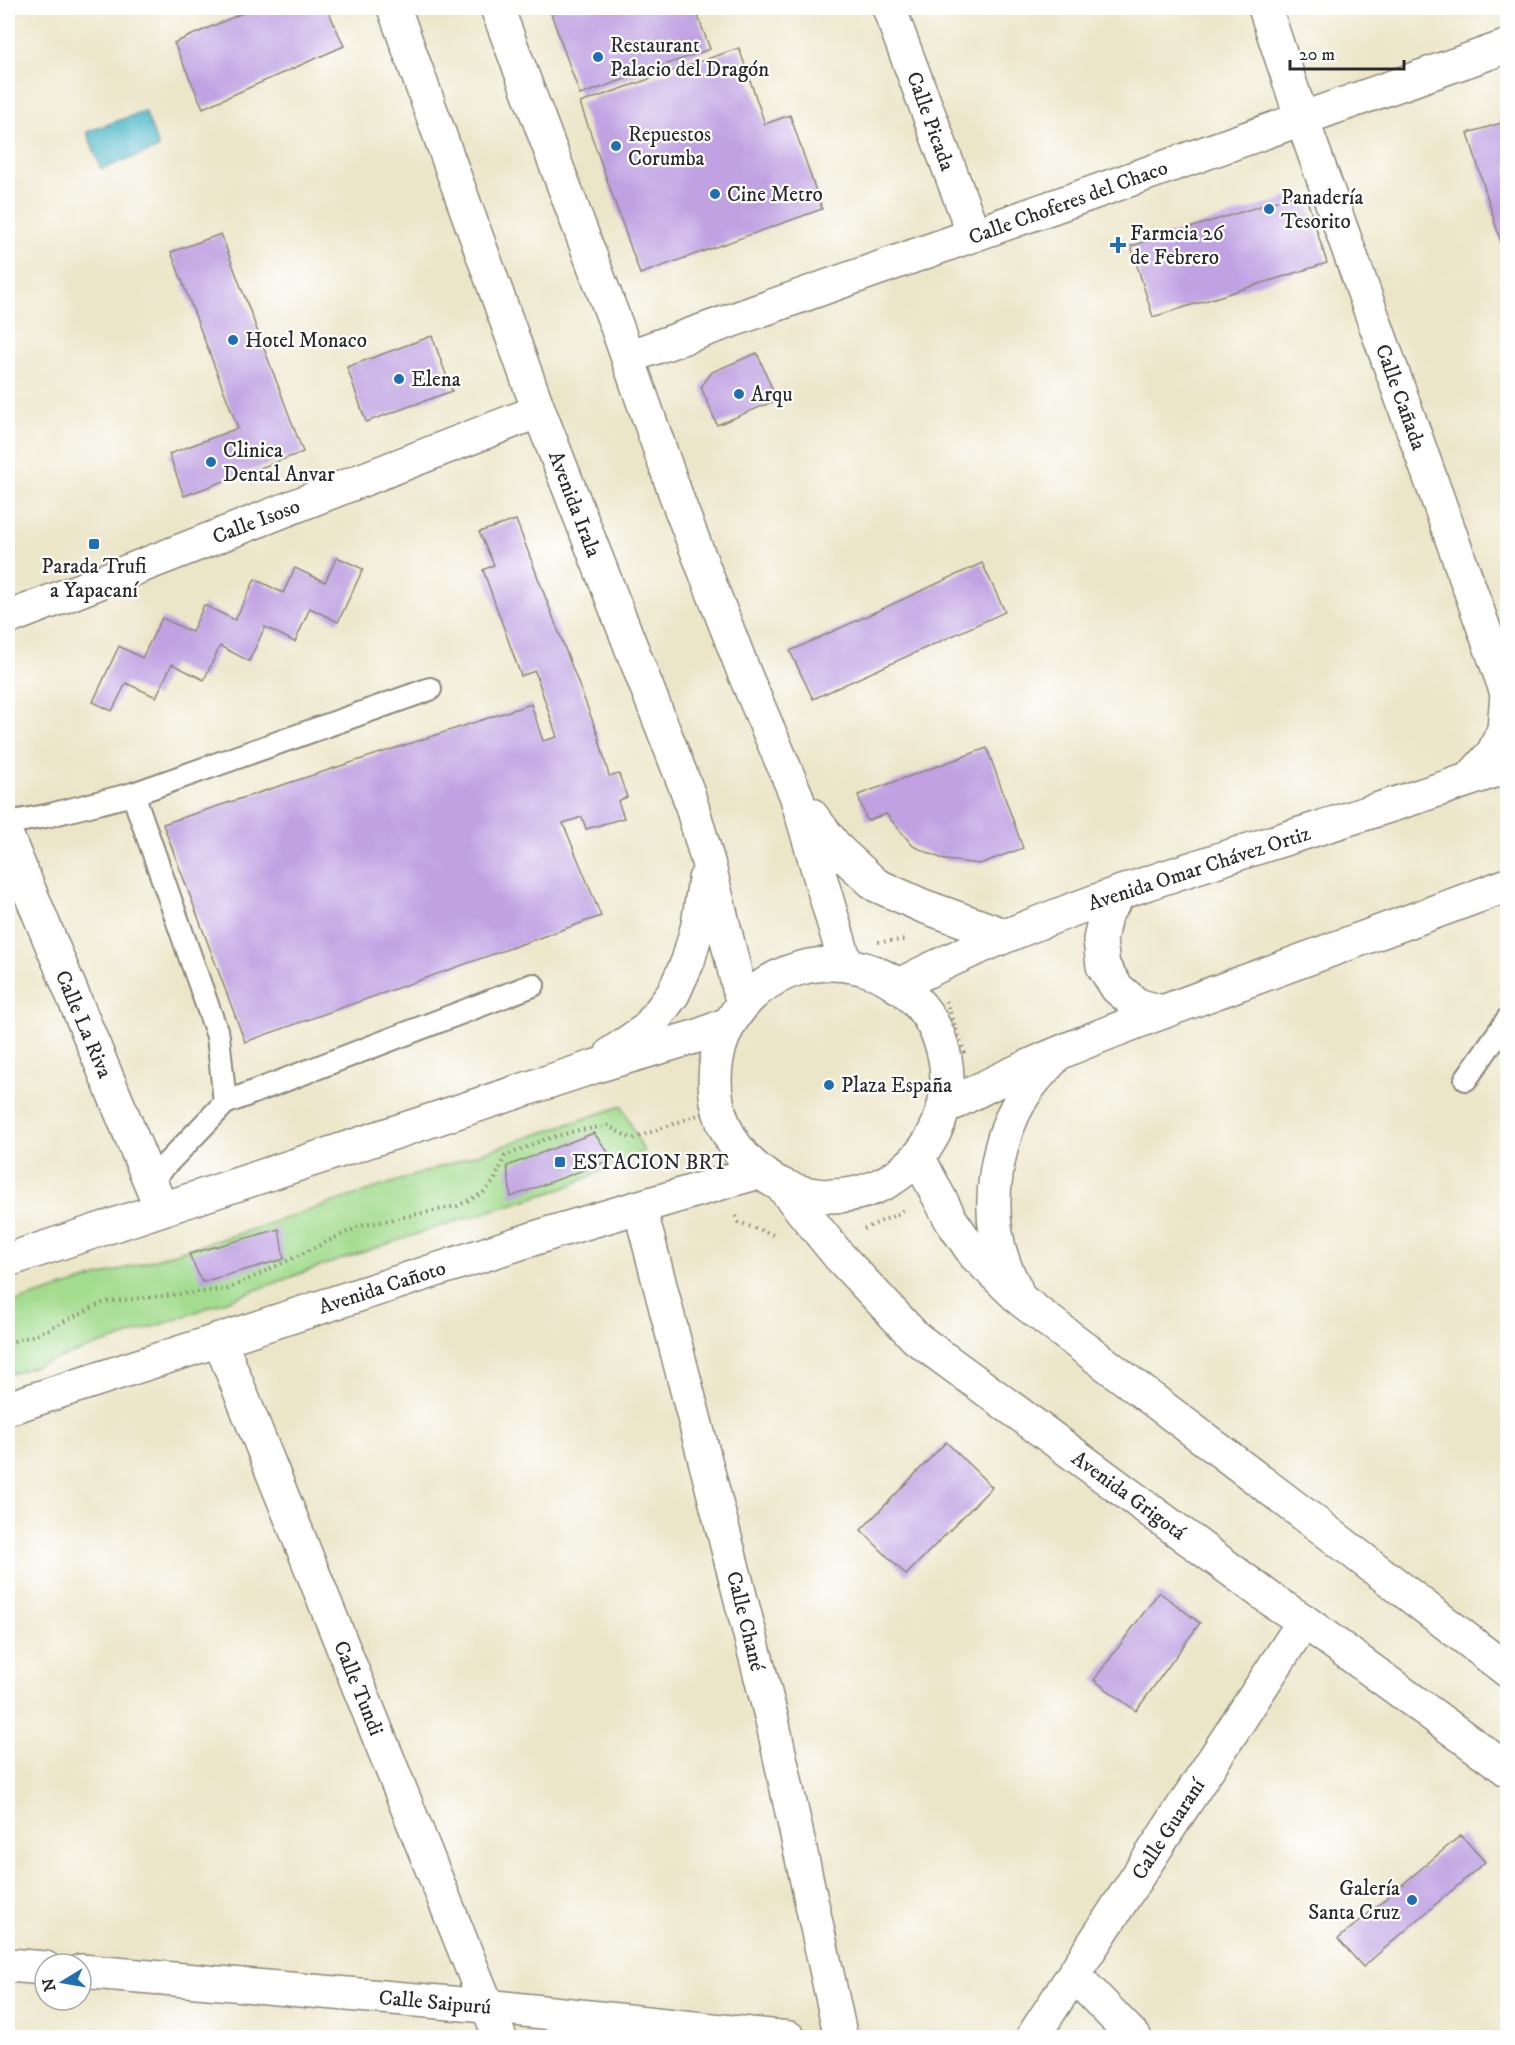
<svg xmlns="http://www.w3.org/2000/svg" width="1515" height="2045" font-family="'IM FELL DW Pica',serif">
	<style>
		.green { fill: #a3dc8e; stroke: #67845c; stroke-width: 1.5 }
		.water { fill: #4bb6c8; stroke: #3b707a; stroke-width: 1.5 }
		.building { fill: #c0a2e2 }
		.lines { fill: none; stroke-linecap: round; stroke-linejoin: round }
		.service-casing { stroke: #8c887a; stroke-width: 26 }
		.pedestrian-casing { stroke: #8c887a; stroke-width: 36 }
		.minor-casing { stroke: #8c887a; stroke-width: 36 }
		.secondary-casing { stroke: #8c887a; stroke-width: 36 }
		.path { stroke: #8c887a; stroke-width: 4; stroke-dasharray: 1.5 4.5; stroke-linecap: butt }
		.service { stroke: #fff; stroke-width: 22 }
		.pedestrian { stroke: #fff; stroke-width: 33 }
		.minor { stroke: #fff; stroke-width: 33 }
		.secondary { stroke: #fff; stroke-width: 33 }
		.poi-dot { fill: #1f6fb2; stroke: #fff; stroke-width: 2 }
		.labels { text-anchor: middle; stroke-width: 4.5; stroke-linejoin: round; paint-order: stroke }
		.poi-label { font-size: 21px; fill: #2b2b2b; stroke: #fff; text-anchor: start }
		.street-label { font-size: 21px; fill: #2b2b2b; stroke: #fff }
	</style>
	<rect width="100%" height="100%" fill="#fff"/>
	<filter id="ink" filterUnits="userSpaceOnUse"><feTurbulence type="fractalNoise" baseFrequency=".0167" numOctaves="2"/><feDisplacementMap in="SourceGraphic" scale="12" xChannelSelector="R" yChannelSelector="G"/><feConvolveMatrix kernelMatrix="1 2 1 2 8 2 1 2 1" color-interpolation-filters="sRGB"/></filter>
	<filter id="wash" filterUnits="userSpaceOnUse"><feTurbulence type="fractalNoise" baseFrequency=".008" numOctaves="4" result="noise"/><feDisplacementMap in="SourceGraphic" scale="24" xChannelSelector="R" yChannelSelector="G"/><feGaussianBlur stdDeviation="1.35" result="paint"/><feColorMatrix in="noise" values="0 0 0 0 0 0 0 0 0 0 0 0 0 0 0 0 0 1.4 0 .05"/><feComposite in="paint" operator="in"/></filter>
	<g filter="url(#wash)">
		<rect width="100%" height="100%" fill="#ece6c9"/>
		<!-- green -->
		<path class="green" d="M 622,1106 L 644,1152 L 562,1189 L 438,1227 L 313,1269 L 180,1318 L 8,1375 L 8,1304 L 244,1232 Z"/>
		<!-- water -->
		<path class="water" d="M 145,111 L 159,148 L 101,169 L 87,132 Z"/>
		<g id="blocks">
			<!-- building -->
			<path class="building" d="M 254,8 L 327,8 L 344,46 L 203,108 L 174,43 Z
				M 549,8 L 695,8 L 710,49 L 580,95 Z
				M 739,48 L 765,124 L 790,115 L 822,209 L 640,274 L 580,103 Z
				M 1508,121 L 1508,263 L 1507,263 L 1468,133 Z
				M 1299,194 L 1308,203 L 1327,263 L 1153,317 L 1131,246 Z
				M 221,234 L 303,452 L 184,496 L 169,454 L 238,428 L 171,252 Z
				M 432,336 L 452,391 L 366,422 L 347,367 Z
				M 757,353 L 777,400 L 717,425 L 701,387 L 712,372 Z
				M 516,520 L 598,735 L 609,776 L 619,774 L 627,797 L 618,801 L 624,818 L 586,829 L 582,817 L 563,823 L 601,916 L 245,1042 L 163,824 L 531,704 L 543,741 L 557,737 L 535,671 L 521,676 L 483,570 L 494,565 L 479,532 Z
				M 337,557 L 363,569 L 338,622 L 310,608 L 295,642 L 265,627 L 249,661 L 220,646 L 204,680 L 172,664 L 156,697 L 126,683 L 112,711 L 93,702 L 119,646 L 142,658 L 162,618 L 192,632 L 204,605 L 235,620 L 255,579 L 283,593 L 295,568 L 325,582 Z
				M 982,563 L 1005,612 L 813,699 L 790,651 Z
				M 987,748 L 1023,848 L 980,864 L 945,860 L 913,846 L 886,814 L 867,821 L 858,795 Z
				M 594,1133 L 613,1159 L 511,1197 L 507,1166 Z
				M 279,1229 L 284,1259 L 202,1282 L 189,1254 Z
				M 946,1442 L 992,1487 L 906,1575 L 861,1530 Z
				M 1159,1592 L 1200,1623 L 1136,1711 L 1094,1680 Z
				M 1461,1835 L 1485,1862 L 1363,1967 L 1338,1939 Z"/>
		</g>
	</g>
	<g filter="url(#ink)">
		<use href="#blocks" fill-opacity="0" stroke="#8c887a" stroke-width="1.5"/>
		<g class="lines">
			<defs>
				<path id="service" d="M 133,794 L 218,1036 L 225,1103
					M 8,823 L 46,816 L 133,794 L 430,689
					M 1466,1079 L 1508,1019
					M 150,1181 L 225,1103 L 533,985"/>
				<path id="pedestrian" d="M 1074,1975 L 1135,2038"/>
				<path id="minor" d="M 889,8 L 974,235
					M 1265,8 L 1302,119 L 1507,693 L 1504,730 L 1493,753 L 1470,779
					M 628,357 L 1508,46
					M 8,618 L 539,411
					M 8,839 L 161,1208
					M 640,1208 L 772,1720 L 841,2038
					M 219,1339 L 500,2038
					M 8,1965 L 45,1968
					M 81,1971 L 486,2006 L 789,2038
					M 1032,2038 L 1304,1621"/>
				<path id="secondary" d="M 394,8 L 539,411 L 688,793 L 708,862 L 743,1005
					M 497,8 L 617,327 L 679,504 L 745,675 L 796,795 L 846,965
					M 810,814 L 838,850 L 876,885 L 923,906 L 1004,935
					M 1120,893 L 1105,915 L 1100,940 L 1103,966 L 1117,988 L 1137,1005 L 1162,1012
					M715 1080a116 116 0 1 1 232 0a116 116 0 1 1-232 0Z
					M 897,986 C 1090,887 1304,839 1508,766
					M 612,1053 L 647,1029 L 673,994 L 688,961 L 698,925 L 705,879
					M 943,1109 C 1031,1060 1127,1025 1222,990 C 1317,955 1412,920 1508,885
					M 918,1157 L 951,1220 L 975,1255 L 1021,1300 L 1330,1534 L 1508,1671
					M 782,1186 L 839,1256 L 916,1338 L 1276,1603 L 1304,1621 L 1508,1770
					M 8,1260 L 593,1067 L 701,1035 L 730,1023
					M 1016,1290 C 1012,1281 1006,1271 1003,1261 C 984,1208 996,1133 1029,1087 C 1036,1077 1045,1068 1053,1059
					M 8,1408 L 554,1232 L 759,1172"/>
			</defs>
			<!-- service casing -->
			<use href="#service" class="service-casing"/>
			<!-- pedestrian casing -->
			<use href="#pedestrian" class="pedestrian-casing"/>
			<!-- minor casing -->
			<use href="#minor" class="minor-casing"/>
			<!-- secondary casing -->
			<use href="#secondary" class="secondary-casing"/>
			<!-- path -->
			<path class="path" d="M 878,942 L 906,940
				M 771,970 L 806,957
				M 946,1001 L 966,1056
				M 703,1073 L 706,1112
				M 736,1216 L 738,1222 L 773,1235
				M 864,1229 L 900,1213 L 905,1208
				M 8,1343 L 38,1334 L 104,1302 L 228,1289 L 360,1226 L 457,1206 L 483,1193 L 494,1181 L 505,1156 L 543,1140 L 579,1130 L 608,1126 L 632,1139 L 706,1112 L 717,1149"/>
			<!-- service -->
			<use href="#service" class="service"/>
			<!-- pedestrian -->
			<use href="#pedestrian" class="pedestrian"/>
			<!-- minor -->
			<use href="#minor" class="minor"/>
			<!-- secondary -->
			<use href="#secondary" class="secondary"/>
		</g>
	</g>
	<!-- markers -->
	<g class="poi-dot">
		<circle cx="598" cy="57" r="6"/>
		<circle cx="616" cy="146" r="6"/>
		<circle cx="715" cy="194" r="6"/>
		<circle cx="1269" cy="209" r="6"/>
		<path d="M1115 236h6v6h6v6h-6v6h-6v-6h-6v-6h6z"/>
		<circle cx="233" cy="340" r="6"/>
		<circle cx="399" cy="379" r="6"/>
		<circle cx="739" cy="394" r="6"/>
		<circle cx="211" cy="462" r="6"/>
		<rect x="88" y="538" width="12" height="12" rx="3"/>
		<circle cx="829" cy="1085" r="6"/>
		<rect x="554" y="1156" width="12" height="12" rx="3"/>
		<circle cx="1412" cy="1900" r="6"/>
	</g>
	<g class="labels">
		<!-- poi labels -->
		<g class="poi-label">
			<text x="610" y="52">Restaurant<tspan x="610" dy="24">Palacio del Dragón</tspan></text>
			<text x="628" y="141">Repuestos<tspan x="628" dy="24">Corumba</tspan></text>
			<text x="727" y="201">Cine Metro</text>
			<text x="1281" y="204">Panadería<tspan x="1281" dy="24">Tesorito</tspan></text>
			<text x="1130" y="240">Farmcia 26<tspan x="1130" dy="24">de Febrero</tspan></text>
			<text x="245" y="347">Hotel Monaco</text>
			<text x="411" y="386">Elena</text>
			<text x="751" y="401">Arqu</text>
			<text x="223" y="457">Clinica<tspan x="223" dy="24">Dental Anvar</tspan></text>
			<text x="94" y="573" text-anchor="middle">Parada Trufi<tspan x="94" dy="24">a Yapacaní</tspan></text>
			<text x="841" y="1092">Plaza España</text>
			<text x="572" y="1169">ESTACION BRT</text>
			<text x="1400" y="1895" text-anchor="end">Galería<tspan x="1400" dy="24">Santa Cruz</tspan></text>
		</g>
		<!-- street labels -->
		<g class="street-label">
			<text transform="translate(931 121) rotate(70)" y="7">Calle Picada</text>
			<text transform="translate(1068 202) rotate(-20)" y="7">Calle Choferes del Chaco</text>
			<text transform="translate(1401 397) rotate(70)" y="7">Calle Cañada</text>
			<text transform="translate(575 504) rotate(69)" y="7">Avenida Irala</text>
			<text transform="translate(256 521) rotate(-21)" y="7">Calle Isoso</text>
			<text transform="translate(1199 868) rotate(-18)" y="7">Avenida Omar Chávez Ortiz</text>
			<text transform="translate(84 1024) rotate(67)" y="7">Calle La Riva</text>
			<text transform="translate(382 1287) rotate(-18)" y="7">Avenida Cañoto</text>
			<text transform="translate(1129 1495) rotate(36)" y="7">Avenida Grigotá</text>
			<text transform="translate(746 1621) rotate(76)" y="7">Calle Chané</text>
			<text transform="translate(359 1688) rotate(68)" y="7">Calle Tundi</text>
			<text transform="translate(1168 1829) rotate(-57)" y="7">Calle Guaraní</text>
			<text transform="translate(435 2002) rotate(5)" y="7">Calle Saipurú</text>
		</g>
	</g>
	<!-- margin -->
	<rect width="1515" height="2045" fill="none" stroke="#fff" stroke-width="30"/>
	<!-- north arrow -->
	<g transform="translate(63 1982) rotate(259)"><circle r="28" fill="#ffffff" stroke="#aaaaaa" stroke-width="1.5"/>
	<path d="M0-4.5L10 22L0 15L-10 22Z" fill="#1f6fb2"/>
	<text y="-9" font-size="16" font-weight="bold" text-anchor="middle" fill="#2b2b2b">N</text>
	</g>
	<!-- scale -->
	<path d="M1290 60v9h114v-9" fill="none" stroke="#2b2b2b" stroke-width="3"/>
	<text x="1299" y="60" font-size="18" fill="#2b2b2b" stroke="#ffffff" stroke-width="4.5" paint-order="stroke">20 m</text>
</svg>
